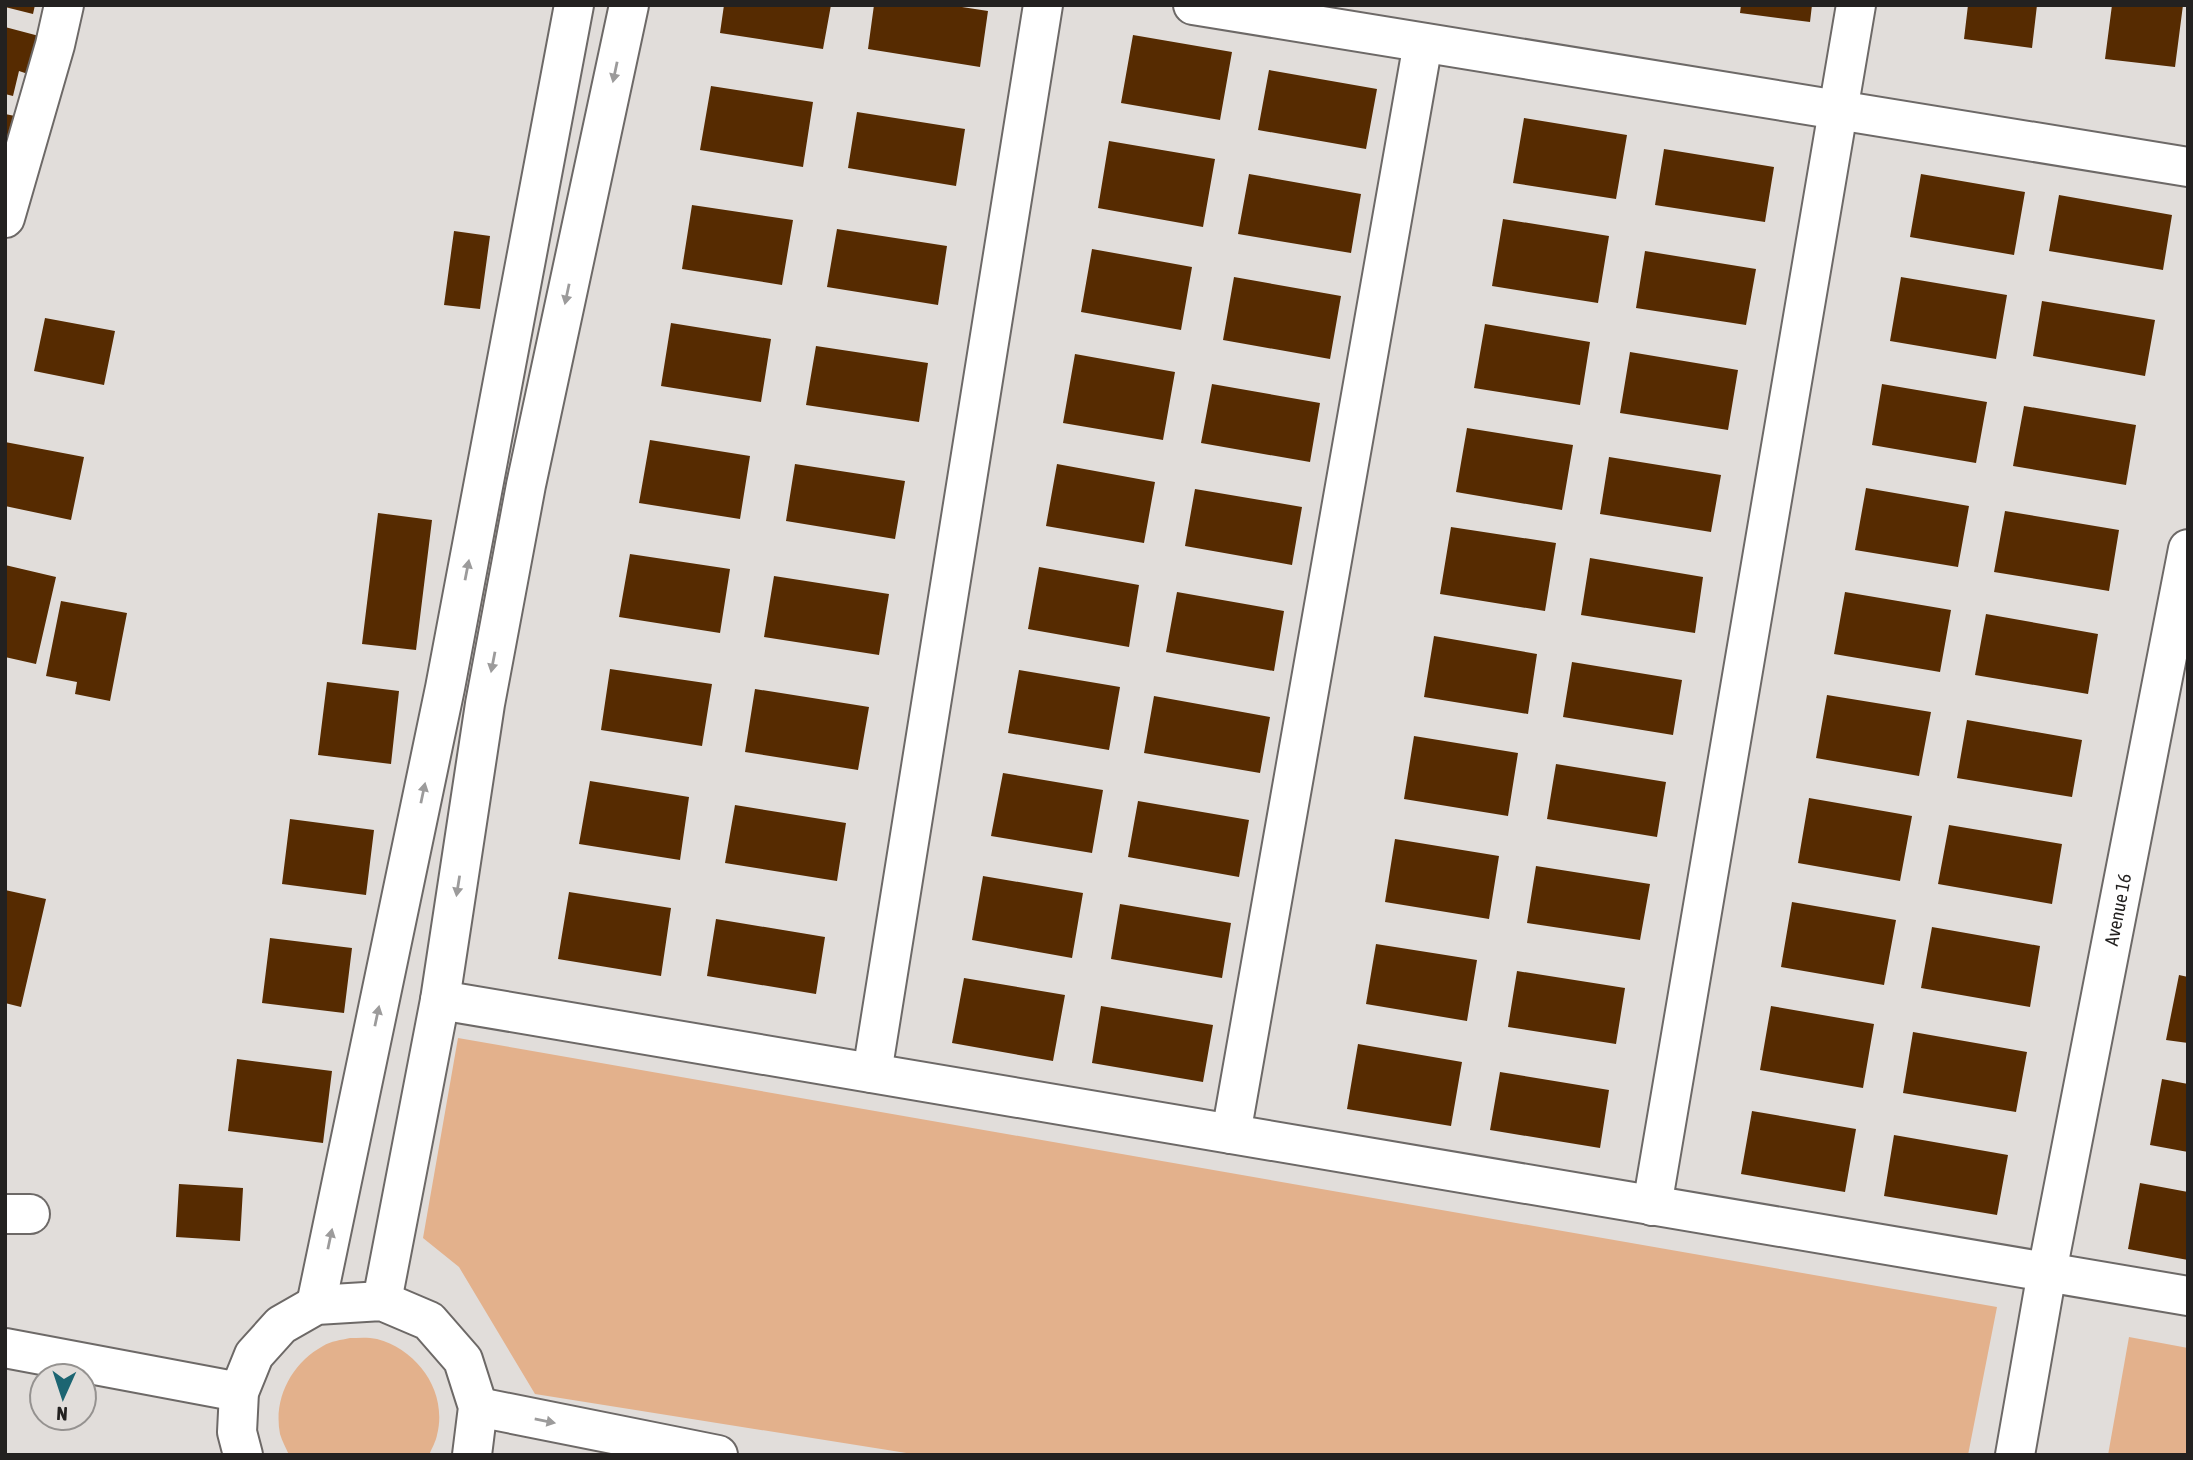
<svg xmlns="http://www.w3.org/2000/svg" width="2193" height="1460" font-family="'Asap Condensed',sans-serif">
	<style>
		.green { fill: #e3b18c }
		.building { fill: #562b01 }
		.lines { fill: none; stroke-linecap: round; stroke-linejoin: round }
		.minor-casing { stroke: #6d6967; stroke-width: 42 }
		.minor { stroke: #fff; stroke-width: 38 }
		.oneway { fill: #9c9b9b }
		.labels { text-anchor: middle; stroke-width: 7; stroke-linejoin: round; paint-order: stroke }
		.street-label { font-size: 19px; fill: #232120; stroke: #e1ddda }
	</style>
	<rect width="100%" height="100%" fill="#e1ddda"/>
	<!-- green -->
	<path class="green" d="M 458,1038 L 1997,1307 L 1968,1455 L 919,1455 L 535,1394 L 459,1267 L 423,1238 Z
		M 2129,1337 L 2188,1348 L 2188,1455 L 2108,1455 Z
		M 350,1338 C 358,1338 368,1337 377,1339 C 418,1350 448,1392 437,1435 C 436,1441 432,1448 429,1455 L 289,1455 C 286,1448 282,1441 280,1434 C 273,1398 292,1363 323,1346 C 331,1341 341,1340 350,1338 Z"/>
	<!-- building -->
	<path class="building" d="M 5,5 L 35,5 L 33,14 L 5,7 Z
		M 724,5 L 831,5 L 823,49 L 720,33 Z
		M 874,5 L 949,5 L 988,11 L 980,67 L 868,49 Z
		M 1741,5 L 1812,5 L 1810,22 L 1740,13 Z
		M 1968,5 L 2037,5 L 2032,48 L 1964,39 Z
		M 2112,5 L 2183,5 L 2175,67 L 2105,59 Z
		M 5,27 L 39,36 L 28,74 L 19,71 L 13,96 L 5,94 Z
		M 1133,35 L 1232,52 L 1220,120 L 1121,103 Z
		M 1269,70 L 1377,89 L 1366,149 L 1258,130 Z
		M 711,86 L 813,102 L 803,167 L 700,150 Z
		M 857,112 L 965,129 L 956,186 L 848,168 Z
		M 5,114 L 15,116 L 5,148 Z
		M 1524,118 L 1627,135 L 1616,199 L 1513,183 Z
		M 1109,141 L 1215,159 L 1203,227 L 1098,208 Z
		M 1664,149 L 1774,167 L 1765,222 L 1655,205 Z
		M 1249,174 L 1361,194 L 1351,253 L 1238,234 Z
		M 1921,174 L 2025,192 L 2014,255 L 1910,237 Z
		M 2059,195 L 2172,215 L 2163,270 L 2049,251 Z
		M 692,205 L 793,220 L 782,285 L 682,269 Z
		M 1503,219 L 1609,236 L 1598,303 L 1492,286 Z
		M 837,229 L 947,246 L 938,305 L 827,287 Z
		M 454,231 L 490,236 L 480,309 L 444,305 Z
		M 1092,249 L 1192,267 L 1181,330 L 1081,312 Z
		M 1645,251 L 1756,269 L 1746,325 L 1636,308 Z
		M 1234,277 L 1341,296 L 1330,359 L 1223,340 Z
		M 1901,277 L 2007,295 L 1996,359 L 1890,341 Z
		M 2042,301 L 2155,320 L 2145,376 L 2033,356 Z
		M 45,318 L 115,331 L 104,385 L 34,371 Z
		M 671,323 L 771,339 L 761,402 L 661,386 Z
		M 1485,324 L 1590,342 L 1580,405 L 1474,388 Z
		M 816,346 L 928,363 L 919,422 L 806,405 Z
		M 1630,352 L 1738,370 L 1728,430 L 1620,413 Z
		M 1075,354 L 1175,372 L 1163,440 L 1063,423 Z
		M 1212,384 L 1320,403 L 1310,462 L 1201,443 Z
		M 1882,384 L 1987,402 L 1976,463 L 1872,445 Z
		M 2024,406 L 2136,425 L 2126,485 L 2013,466 Z
		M 1467,428 L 1573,445 L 1562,510 L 1456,492 Z
		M 650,440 L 750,456 L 740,519 L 639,503 Z
		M 5,442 L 84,457 L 71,520 L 5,506 Z
		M 1609,457 L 1721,475 L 1711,532 L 1600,514 Z
		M 795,464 L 905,481 L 895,539 L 786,521 Z
		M 1057,464 L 1155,482 L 1144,543 L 1046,526 Z
		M 1866,488 L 1969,506 L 1958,567 L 1855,550 Z
		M 1195,489 L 1302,507 L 1292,565 L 1185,546 Z
		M 2005,511 L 2119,530 L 2109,591 L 1994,572 Z
		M 378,513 L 432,520 L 416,650 L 362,644 Z
		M 1451,527 L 1556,543 L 1545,611 L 1440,594 Z
		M 630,554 L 730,569 L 720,633 L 619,617 Z
		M 1590,558 L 1703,577 L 1695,633 L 1581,615 Z
		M 5,565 L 56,577 L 36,664 L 5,657 Z
		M 1039,567 L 1139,585 L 1129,647 L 1028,629 Z
		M 774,576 L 889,594 L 879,655 L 764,637 Z
		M 1177,592 L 1284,611 L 1274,671 L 1166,652 Z
		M 1845,592 L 1951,610 L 1940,672 L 1834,654 Z
		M 61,601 L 127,613 L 110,701 L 75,694 L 77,682 L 46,676 Z
		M 1986,614 L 2098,634 L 2088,694 L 1975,675 Z
		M 1434,636 L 1537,654 L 1528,714 L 1424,697 Z
		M 1572,662 L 1682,680 L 1673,735 L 1563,717 Z
		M 610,669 L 712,684 L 702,746 L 601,730 Z
		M 1019,670 L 1120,687 L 1109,750 L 1008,733 Z
		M 327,682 L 399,691 L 391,764 L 318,755 Z
		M 755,689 L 869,707 L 858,770 L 745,752 Z
		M 1827,695 L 1931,712 L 1919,776 L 1816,758 Z
		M 1154,696 L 1270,717 L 1260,773 L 1144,753 Z
		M 1967,720 L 2082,740 L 2072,797 L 1957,778 Z
		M 1414,736 L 1518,753 L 1508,816 L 1404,799 Z
		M 1556,764 L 1666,782 L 1657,837 L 1547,819 Z
		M 1003,773 L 1103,790 L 1092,853 L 991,836 Z
		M 590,781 L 689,797 L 680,860 L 579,844 Z
		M 1809,798 L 1912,816 L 1900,881 L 1798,863 Z
		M 1138,801 L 1249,820 L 1239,877 L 1128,857 Z
		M 735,805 L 846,823 L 837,881 L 725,863 Z
		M 290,819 L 374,830 L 366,895 L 282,884 Z
		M 1949,825 L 2062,844 L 2052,904 L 1938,884 Z
		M 1395,839 L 1499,856 L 1489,919 L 1385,902 Z
		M 1536,866 L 1650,884 L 1640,940 L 1527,923 Z
		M 983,876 L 1083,893 L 1072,958 L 972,940 Z
		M 5,890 L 46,899 L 21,1007 L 5,1003 Z
		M 569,892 L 671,908 L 661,976 L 558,959 Z
		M 1792,902 L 1896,920 L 1884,985 L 1781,967 Z
		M 1120,904 L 1231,923 L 1222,978 L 1111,959 Z
		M 716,919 L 825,937 L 816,994 L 707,976 Z
		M 1932,927 L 2040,946 L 2030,1007 L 1921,988 Z
		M 270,938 L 352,948 L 344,1013 L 262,1003 Z
		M 1376,944 L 1477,960 L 1467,1021 L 1366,1004 Z
		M 1517,971 L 1625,988 L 1616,1044 L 1508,1027 Z
		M 2179,975 L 2188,977 L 2188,1043 L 2166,1040 Z
		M 964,978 L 1065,995 L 1053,1061 L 952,1043 Z
		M 1101,1006 L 1213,1025 L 1203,1082 L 1092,1063 Z
		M 1771,1006 L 1874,1024 L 1863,1088 L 1760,1070 Z
		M 1913,1032 L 2027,1052 L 2016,1112 L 1903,1093 Z
		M 1358,1044 L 1462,1062 L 1451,1126 L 1347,1109 Z
		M 237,1059 L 332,1071 L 323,1143 L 228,1131 Z
		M 1500,1072 L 1609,1090 L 1600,1148 L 1490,1130 Z
		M 2162,1079 L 2188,1084 L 2188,1152 L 2150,1145 Z
		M 1752,1111 L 1856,1129 L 1845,1192 L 1741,1174 Z
		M 1894,1135 L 2008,1155 L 1997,1215 L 1884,1196 Z
		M 2140,1183 L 2188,1192 L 2188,1260 L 2128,1249 Z
		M 179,1184 L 243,1188 L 240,1241 L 176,1237 Z"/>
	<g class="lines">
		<defs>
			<g id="minor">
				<path d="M 1193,5 L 2188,167"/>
				<path d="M 5,218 L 55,45 L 64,5"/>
				<path d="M 440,1000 L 2188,1296"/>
				<path d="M 872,1073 L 1043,5"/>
				<path d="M 1231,1134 L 1423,43"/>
				<path d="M 1652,1206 L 1856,5"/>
				<path d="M 5,1214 L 30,1214"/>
				<path d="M 382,1301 L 440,1000 L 485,704 L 526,485 L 629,5"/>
				<path d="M 316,1305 L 445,688 L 574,5"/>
				<path d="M 5,1348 L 239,1392"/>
				<path d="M 478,1407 L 718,1455"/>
				<path d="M 243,1455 L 237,1432 L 239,1392 L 254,1355 L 281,1325 L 316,1305 L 382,1301 L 429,1321 L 463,1360 L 478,1407 L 472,1455"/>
				<path id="s1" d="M 2015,1455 L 2047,1272 L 2188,549"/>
			</g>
		</defs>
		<!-- minor casing -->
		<use href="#minor" class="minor-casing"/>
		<!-- minor -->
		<use href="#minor" class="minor"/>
	</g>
	<!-- one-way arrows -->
	<defs><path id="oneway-solid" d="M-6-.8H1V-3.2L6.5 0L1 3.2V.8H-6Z" transform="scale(1.75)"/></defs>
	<g class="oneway">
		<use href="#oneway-solid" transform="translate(615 72) rotate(102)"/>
		<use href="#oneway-solid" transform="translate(567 294) rotate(102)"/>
		<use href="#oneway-solid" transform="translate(467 570) rotate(-79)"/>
		<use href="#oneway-solid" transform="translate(493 662) rotate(101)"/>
		<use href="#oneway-solid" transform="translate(423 793) rotate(-78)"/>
		<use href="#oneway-solid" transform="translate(458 886) rotate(99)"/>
		<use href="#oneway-solid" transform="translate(377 1016) rotate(-78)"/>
		<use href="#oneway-solid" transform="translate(330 1239) rotate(-78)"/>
		<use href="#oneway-solid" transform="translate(545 1421) rotate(11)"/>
	</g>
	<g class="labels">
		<!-- street labels -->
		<g class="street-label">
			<text dy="7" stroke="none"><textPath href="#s1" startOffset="555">Avenue 16</textPath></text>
		</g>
	</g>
	<!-- border -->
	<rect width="2193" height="1460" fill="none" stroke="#232120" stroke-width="14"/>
	<!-- north arrow -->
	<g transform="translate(63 1397) rotate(183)"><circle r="33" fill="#e1ddda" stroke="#959290" stroke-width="2"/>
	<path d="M0-5L12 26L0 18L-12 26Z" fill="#1c6572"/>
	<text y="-10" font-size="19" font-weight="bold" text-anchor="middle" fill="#232120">N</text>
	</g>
</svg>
